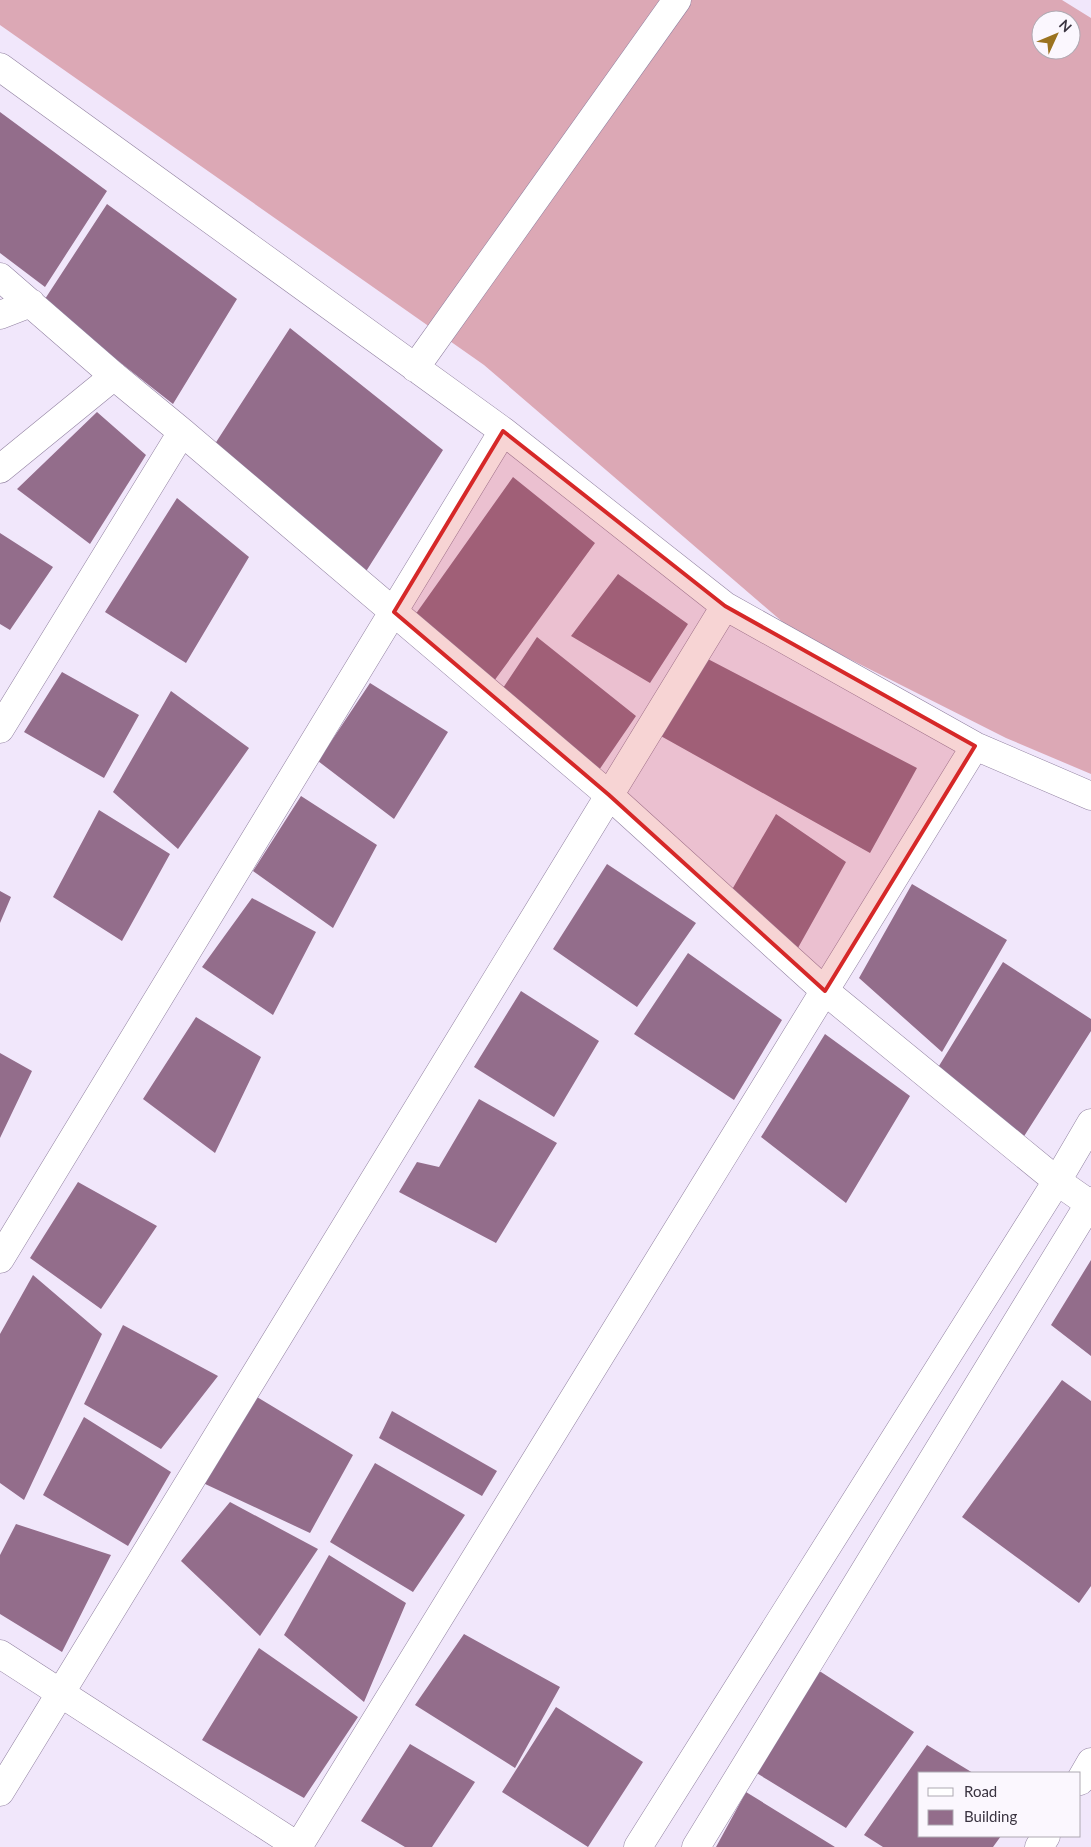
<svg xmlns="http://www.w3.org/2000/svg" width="1091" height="1847" font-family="Lato,sans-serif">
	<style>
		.forest { fill: #dca8b5; fill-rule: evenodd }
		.building { fill: #936d8b }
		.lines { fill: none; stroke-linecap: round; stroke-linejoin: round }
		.street-casing { stroke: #9282a1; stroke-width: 29 }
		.street { stroke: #fff; stroke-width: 28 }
		.marked { fill: #d62828; fill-opacity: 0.2; stroke: #d62828; stroke-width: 4; stroke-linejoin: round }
	</style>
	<rect width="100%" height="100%" fill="#f1e7fb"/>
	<!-- forest -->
	<path class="forest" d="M 0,0 L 1062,0 L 1091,18 L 1091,774 L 1006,738 L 792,630 L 484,365 L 0,25 ZM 1041,20 L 1071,20 L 1071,50 L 1041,50 Z"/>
	<!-- building -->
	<path class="building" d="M 0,112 L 107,191 L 45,287 L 0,253 Z
		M 107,204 L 237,299 L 173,404 L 43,302 Z
		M 290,328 L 443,450 L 365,573 L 211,450 Z
		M 97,412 L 146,455 L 90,544 L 17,489 Z
		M 513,477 L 595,543 L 494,681 L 415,615 Z
		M 177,498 L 249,557 L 186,663 L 105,612 Z
		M 0,533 L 53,567 L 10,630 L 0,624 Z
		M 618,574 L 688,624 L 650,683 L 571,636 Z
		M 537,637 L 636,716 L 597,773 L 501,691 Z
		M 706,658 L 917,768 L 870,853 L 659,735 Z
		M 62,672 L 139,715 L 104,778 L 24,732 Z
		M 370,683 L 448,732 L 394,819 L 318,761 Z
		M 171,691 L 249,748 L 178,849 L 113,792 Z
		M 301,796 L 377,845 L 333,928 L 253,871 Z
		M 99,810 L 170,854 L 122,941 L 53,897 Z
		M 776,814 L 846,862 L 794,955 L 730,893 Z
		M 607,864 L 696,923 L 637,1007 L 553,949 Z
		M 912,884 L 1007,940 L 942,1052 L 859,978 Z
		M 0,891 L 11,897 L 0,923 Z
		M 252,898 L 316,932 L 273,1015 L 202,967 Z
		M 688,953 L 782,1020 L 734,1100 L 634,1034 Z
		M 1003,962 L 1091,1019 L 1091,1031 L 1021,1141 L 934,1074 Z
		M 521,991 L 599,1041 L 554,1117 L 474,1067 Z
		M 196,1017 L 261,1057 L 215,1153 L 143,1099 Z
		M 825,1034 L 910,1096 L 846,1203 L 761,1137 Z
		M 0,1053 L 32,1071 L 0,1138 Z
		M 479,1099 L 557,1143 L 496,1243 L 399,1192 L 417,1162 L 439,1167 Z
		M 78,1182 L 157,1226 L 101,1309 L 30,1258 Z
		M 1091,1260 L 1091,1356 L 1051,1325 Z
		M 33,1275 L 102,1334 L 24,1500 L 0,1483 L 0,1334 Z
		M 123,1325 L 218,1376 L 161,1449 L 84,1404 Z
		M 1062,1380 L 1091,1401 L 1091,1586 L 1079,1603 L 962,1517 Z
		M 257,1397 L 353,1455 L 310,1533 L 203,1483 Z
		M 392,1411 L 497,1471 L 482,1496 L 379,1438 Z
		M 84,1417 L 171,1472 L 128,1546 L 43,1495 Z
		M 375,1463 L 465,1515 L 413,1592 L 330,1542 Z
		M 230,1502 L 318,1549 L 260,1636 L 181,1561 Z
		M 16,1524 L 111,1555 L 62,1652 L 0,1614 L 0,1555 Z
		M 329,1555 L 406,1603 L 364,1702 L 284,1635 Z
		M 464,1634 L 560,1687 L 515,1768 L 415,1705 Z
		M 259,1648 L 358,1717 L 304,1798 L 202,1740 Z
		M 821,1672 L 914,1732 L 846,1828 L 750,1769 L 810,1673 Z
		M 556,1707 L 643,1762 L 588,1847 L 502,1792 Z
		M 410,1744 L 475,1782 L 432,1847 L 405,1847 L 361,1821 Z
		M 927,1745 L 973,1773 L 920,1773 L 920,1836 L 1001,1836 L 993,1847 L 883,1847 L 864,1835 Z
		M 746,1792 L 835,1847 L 716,1847 Z"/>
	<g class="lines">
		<defs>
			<path id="street" d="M 0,67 L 503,431 L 725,606 L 975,746 L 1091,796
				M 0,277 L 114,376 L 182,432 L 609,795 L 825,991 L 1057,1181 L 1091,1205
				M 0,315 L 31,303
				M 415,368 L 677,0
				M 0,469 L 114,376
				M 0,729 L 182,432
				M 0,1259 L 503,431
				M 0,1654 L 299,1847
				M 1080,1781 L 1091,1762
				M 0,1792 L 725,606
				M 298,1847 L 975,746
				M 638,1847 L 1057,1181 L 1091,1123
				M 696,1847 L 1091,1201
				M 1039,1847 L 1046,1836"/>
		</defs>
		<!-- street casing -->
		<use href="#street" class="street-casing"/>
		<!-- street -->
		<use href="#street" class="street"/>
	</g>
	<!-- marked area -->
	<path class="marked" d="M 503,431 L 725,606 L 975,746 L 825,991 L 609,795 L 394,612 Z"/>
	<!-- legend -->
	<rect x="918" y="1772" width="162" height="65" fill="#fbf7fe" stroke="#aea9b2"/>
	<rect x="928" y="1788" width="25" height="8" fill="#ffffff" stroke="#aea9b2"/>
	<text x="964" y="1797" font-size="15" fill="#3a3441">Road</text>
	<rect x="928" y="1810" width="25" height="15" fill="#936d8b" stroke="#aea9b2"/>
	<text x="964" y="1822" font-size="15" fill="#3a3441">Building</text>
	<!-- north arrow -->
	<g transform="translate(1056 35) rotate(46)"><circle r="24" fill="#fbf7fe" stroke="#aea9b2"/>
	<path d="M0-4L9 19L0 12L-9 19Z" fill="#9b7320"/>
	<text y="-8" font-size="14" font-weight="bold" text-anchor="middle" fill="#3a3441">N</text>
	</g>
</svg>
